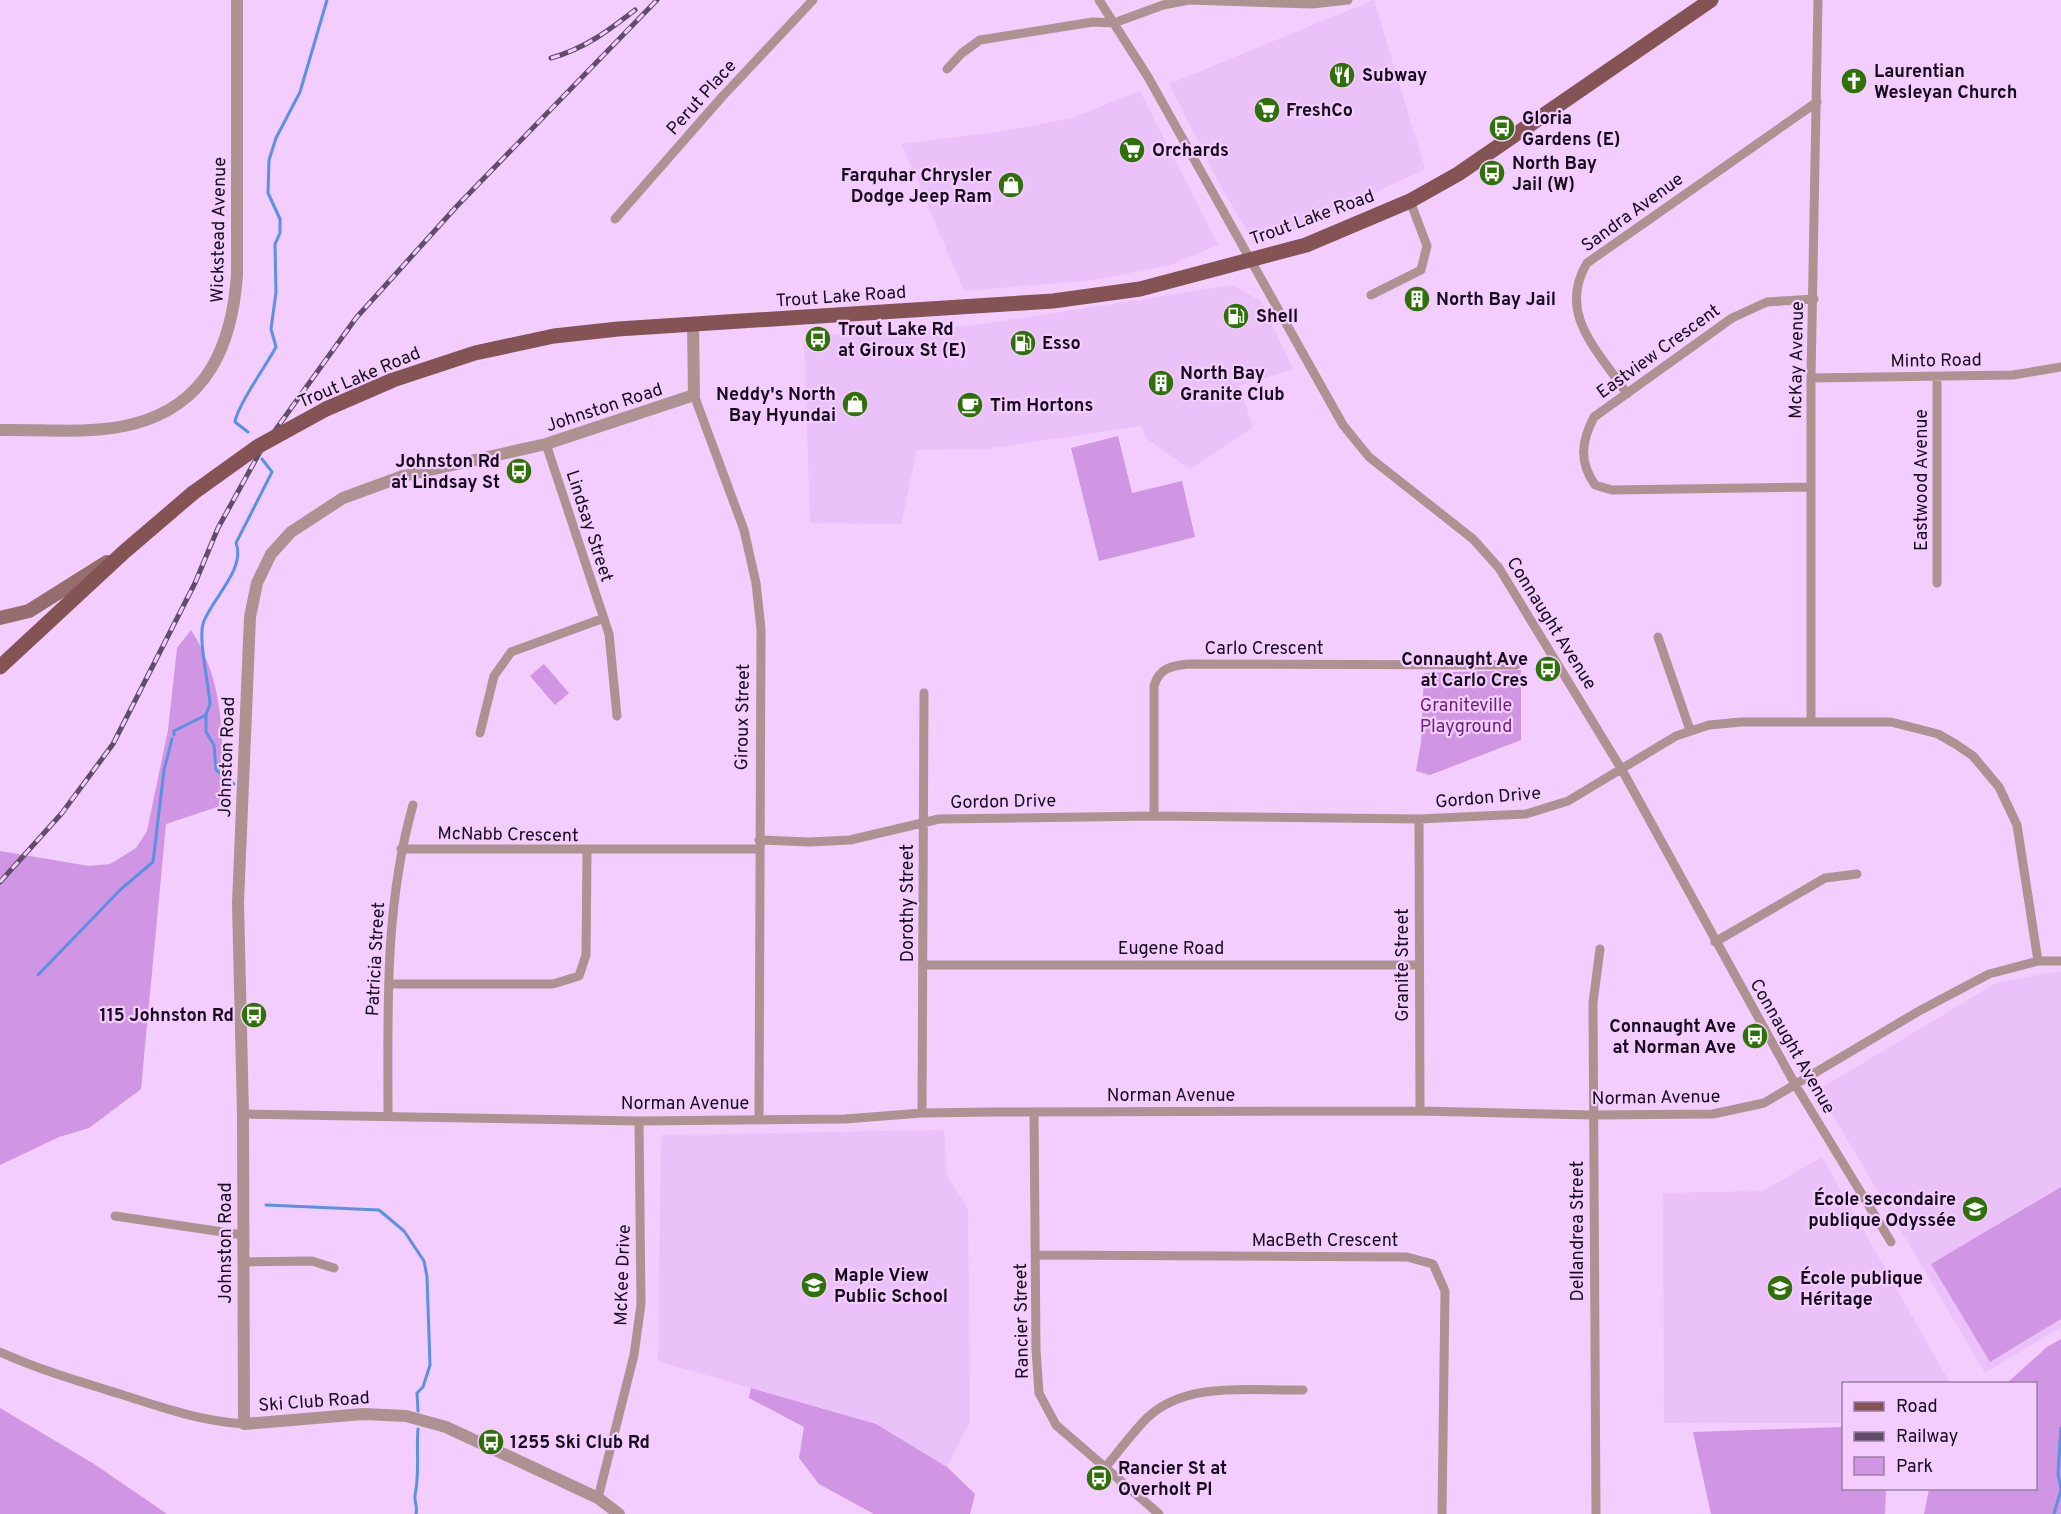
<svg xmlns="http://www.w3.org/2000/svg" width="2061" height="1514" font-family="Overpass,sans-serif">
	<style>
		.built { fill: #ebc1f9 }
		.green { fill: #d095e3 }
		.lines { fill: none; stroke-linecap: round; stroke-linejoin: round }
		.stream { stroke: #5b91e0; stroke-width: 3 }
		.minor { stroke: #ae9191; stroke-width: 9 }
		.tertiary { stroke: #ae9191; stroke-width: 12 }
		.secondary { stroke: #966d6e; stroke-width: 14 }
		.primary { stroke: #845354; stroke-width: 15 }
		.rail-casing { stroke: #624d69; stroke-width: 5 }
		.rail { stroke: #f2cdfe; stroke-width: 3; stroke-dasharray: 9; stroke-linecap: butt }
		.primary-bridge { stroke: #845354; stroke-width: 15 }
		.labels { text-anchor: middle; stroke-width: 4.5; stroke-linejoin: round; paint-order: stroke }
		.poi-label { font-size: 18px; font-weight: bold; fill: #180b1c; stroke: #f2cdfe; text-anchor: start }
		.street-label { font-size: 18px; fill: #180b1c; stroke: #f2cdfe }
		.park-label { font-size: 18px; fill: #6a1f7f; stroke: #f2cdfe }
	</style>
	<rect width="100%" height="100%" fill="#f2cdfe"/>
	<!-- built -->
	<path class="built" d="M 1374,0 L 1425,169 L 1274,240 L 1251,237 L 1220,185 L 1169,84 Z
		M 1140,91 L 1218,245 L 1170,265 L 1094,280 L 964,291 L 902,144 L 1005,131 L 1072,118 Z
		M 1232,285 L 1261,301 L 1293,369 L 1239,386 L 1253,427 L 1190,469 L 1147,439 L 1141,426 L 985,449 L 917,450 L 901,524 L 810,523 L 804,336 L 977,325 Z
		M 2061,971 L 2061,1327 L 1985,1373 L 1818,1090 L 1996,983 Z
		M 944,1130 L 947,1176 L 968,1209 L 970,1421 L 947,1467 L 876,1424 L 658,1361 L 661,1135 Z
		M 1822,1157 L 1950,1383 L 1844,1384 L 1843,1423 L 1664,1423 L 1663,1193 L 1763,1191 Z"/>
	<!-- green -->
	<path class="green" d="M 1118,436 L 1132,493 L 1182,481 L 1195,537 L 1099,561 L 1071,448 Z
		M 191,630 C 227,686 222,742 223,805 L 166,824 L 141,1089 L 89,1128 L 59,1137 L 0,1165 L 0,851 L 89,866 L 110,864 L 136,848 L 147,831 L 168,730 L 177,648 Z
		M 544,664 L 569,693 L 555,705 L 530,676 Z
		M 1521,670 L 1521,740 L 1430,775 L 1416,771 L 1421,742 L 1424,673 Z
		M 2061,1187 L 2061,1319 L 1990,1362 L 1931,1264 Z
		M 2061,1339 L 2061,1514 L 1924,1514 L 1929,1489 L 2036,1488 L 2036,1384 L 2007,1383 L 2047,1347 Z
		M 751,1388 L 876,1424 L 947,1467 L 975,1494 L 970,1514 L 874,1514 L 819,1484 L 799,1458 L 804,1427 L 749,1398 Z
		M 0,1408 L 94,1464 L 167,1514 L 0,1514 Z
		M 1843,1427 L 1844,1488 L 1886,1489 L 1885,1514 L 1711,1514 L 1693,1432 Z"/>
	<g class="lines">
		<!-- stream -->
		<path class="stream" d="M 248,432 L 235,422 C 237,406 267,364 276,347 L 271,329 L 276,292 L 275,244 L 280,233 L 280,219 L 268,193 L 269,160 L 276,138 L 300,92 L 327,0
			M 174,735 L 174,731 L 206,715
			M 234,784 L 216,770 L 214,745 L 206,732 L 206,715 L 210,704 C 209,685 197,636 204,621 C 213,598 246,568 236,543 L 272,472 L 262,459
			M 38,975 L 121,889 L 153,862 L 164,770 L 172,739
			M 266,1205 L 379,1210 L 404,1231 L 424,1261 L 427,1277 L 430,1365 L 423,1387 L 417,1393 L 418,1411
			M 416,1514 C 418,1507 414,1502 415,1495 C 420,1472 416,1453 418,1429
			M 2054,1514 L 2061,1490 L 2058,1473 L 2061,1428"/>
		<!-- minor -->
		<path class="minor" d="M 1099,0 L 1148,77 L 1343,425 L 1369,457 L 1473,539 L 1499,568 L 1622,770 L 1796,1086 L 1891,1242
			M 947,69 L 962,53 L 980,40 L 1093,22 L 1114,23 L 1163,5 L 1189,0 L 1312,4 L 1348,0
			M 615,219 L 721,98 L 813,0
			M 1371,295 L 1421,270 L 1427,246 L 1410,201
			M 1811,378 L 2013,375 L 2061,367
			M 1937,378 L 1937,583
			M 1627,394 C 1600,352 1556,315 1587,263 L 1817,102
			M 694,395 L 744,530 L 756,583 L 761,629 L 759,1119
			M 546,444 L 609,634 L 617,716
			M 1811,487 L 1612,490 L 1595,485 C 1579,462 1581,442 1594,417 L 1732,318 L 1767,302 L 1814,299
			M 1658,637 L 1690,730
			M 1811,722 L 1811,378 L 1818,0
			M 480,733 L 494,676 L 511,652 L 604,618
			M 1154,816 L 1154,686 C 1159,668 1171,666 1188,664 L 1516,665
			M 1419,819 L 1420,1111
			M 759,840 L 809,842 L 850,840 L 939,819 L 1154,816 L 1419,819 L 1526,814 L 1568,801 L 1676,736 L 1709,725 L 1741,722 L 1891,722 L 1938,734 L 1957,745 L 1973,756 L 1999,787 L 2017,825 L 2038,961
			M 401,849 L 759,849
			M 1715,942 L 1825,878 L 1857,874
			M 924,965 L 1418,965
			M 389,984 L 553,984 L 579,976 L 586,955 L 587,851
			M 1034,1112 L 1036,1350 L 1039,1393 L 1056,1425 L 1159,1514
			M 922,1113 L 924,693
			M 243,1114 L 639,1121 L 845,1119 L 922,1113 L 993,1112 L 1420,1111 L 1593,1115 L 1713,1114 L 1764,1103 L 1919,1011 L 1989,974 L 2038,961 L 2061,961
			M 388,1116 C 388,1011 384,907 413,805
			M 115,1216 L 243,1235
			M 1036,1255 L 1407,1257 L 1433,1264 L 1445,1291 L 1442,1514
			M 244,1262 L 312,1261 L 334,1268
			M 0,1352 C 40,1370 81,1382 123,1395 C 163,1408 201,1421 244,1424
			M 1105,1468 C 1119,1451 1132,1433 1147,1418 C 1186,1380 1253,1391 1303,1390
			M 598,1498 L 634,1355 L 641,1304 L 639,1121
			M 1596,1514 L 1593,1003 L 1600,949"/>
		<!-- tertiary -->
		<path class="tertiary" d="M 0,430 C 43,429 91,435 133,424 C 208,405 232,344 237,275 L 237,0
			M 619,1514 L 598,1498 L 446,1427 L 406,1416 L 363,1414 L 244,1424 L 243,1114 L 238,903 L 250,617 L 257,583 L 271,554 L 291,532 L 343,498 L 403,476 L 546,444 L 694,395 L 693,326"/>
		<!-- secondary -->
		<path class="secondary" d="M 0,618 L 29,611 L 107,562"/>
		<!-- primary -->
		<path class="primary" d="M 326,409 L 393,380 L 475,353 L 554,336 L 618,329 L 1053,301 L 1140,289 L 1306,245 L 1410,201 L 1458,174 L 1711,0
			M 0,667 L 124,552 L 193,493"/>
		<defs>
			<path id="rail" d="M 551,58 C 584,49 608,31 635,10
				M 0,882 L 62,813 L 113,744 L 195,583 L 218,528 L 261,450 L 356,318 L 457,206 L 657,0"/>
		</defs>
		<!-- rail casing -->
		<use href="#rail" class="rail-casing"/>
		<!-- rail -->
		<use href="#rail" class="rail"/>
		<!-- primary-bridge -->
		<path class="primary-bridge" d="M 193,493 L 257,447 L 326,409"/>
	</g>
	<!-- icons -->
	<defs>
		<symbol id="restaurant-disc" viewBox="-11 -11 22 22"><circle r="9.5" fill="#2f7009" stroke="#f2cdfe"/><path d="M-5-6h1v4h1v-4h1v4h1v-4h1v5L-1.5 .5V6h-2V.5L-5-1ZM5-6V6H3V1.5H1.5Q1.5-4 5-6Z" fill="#fff"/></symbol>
		<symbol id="church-disc" viewBox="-11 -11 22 22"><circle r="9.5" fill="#2f7009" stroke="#f2cdfe"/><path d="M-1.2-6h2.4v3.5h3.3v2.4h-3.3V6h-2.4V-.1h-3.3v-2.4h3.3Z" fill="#fff"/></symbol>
		<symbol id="supermarket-disc" viewBox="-11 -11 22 22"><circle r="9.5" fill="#2f7009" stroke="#f2cdfe"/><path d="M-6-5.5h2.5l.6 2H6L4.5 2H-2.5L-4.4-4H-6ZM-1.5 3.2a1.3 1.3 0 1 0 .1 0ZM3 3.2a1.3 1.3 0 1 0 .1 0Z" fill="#fff"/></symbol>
		<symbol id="bus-disc" viewBox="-11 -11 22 22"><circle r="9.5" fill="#2f7009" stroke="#f2cdfe"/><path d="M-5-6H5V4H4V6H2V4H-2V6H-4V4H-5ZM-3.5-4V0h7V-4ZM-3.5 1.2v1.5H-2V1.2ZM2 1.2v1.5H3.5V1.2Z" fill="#fff"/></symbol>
		<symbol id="shop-disc" viewBox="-11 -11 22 22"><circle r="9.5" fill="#2f7009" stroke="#f2cdfe"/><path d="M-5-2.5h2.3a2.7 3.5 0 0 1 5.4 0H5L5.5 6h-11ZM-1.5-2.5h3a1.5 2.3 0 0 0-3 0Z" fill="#fff"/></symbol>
		<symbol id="building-disc" viewBox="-11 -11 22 22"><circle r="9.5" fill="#2f7009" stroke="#f2cdfe"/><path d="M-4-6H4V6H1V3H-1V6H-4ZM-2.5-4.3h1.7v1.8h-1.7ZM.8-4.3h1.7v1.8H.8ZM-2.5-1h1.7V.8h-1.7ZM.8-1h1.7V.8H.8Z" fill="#fff"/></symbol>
		<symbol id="fuel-disc" viewBox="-11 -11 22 22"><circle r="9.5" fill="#2f7009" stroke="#f2cdfe"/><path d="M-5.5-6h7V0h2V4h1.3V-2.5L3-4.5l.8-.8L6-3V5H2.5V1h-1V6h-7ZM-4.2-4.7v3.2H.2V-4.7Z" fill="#fff"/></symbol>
		<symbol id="cafe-disc" viewBox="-11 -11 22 22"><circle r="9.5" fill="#2f7009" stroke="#f2cdfe"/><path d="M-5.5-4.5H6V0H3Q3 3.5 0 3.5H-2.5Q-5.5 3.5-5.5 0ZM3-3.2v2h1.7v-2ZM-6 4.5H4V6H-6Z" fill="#fff"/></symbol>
		<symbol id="school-disc" viewBox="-11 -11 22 22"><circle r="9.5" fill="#2f7009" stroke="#f2cdfe"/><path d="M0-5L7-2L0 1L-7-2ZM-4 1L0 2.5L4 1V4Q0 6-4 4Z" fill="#fff"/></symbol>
	</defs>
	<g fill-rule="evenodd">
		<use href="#restaurant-disc" x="1327" y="60" width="30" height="30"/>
		<use href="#church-disc" x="1839" y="66" width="30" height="30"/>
		<use href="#supermarket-disc" x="1252" y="95" width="30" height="30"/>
		<use href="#bus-disc" x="1487" y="113" width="30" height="30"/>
		<use href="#supermarket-disc" x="1117" y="135" width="30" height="30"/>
		<use href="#bus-disc" x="1477" y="158" width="30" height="30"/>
		<use href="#shop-disc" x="996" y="170" width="30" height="30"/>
		<use href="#building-disc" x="1402" y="284" width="30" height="30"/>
		<use href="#fuel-disc" x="1221" y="301" width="30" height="30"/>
		<use href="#bus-disc" x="803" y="324" width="30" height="30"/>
		<use href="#fuel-disc" x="1008" y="328" width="30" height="30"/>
		<use href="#building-disc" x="1146" y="368" width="30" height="30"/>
		<use href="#shop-disc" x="840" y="389" width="30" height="30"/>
		<use href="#cafe-disc" x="955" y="390" width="30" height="30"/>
		<use href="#bus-disc" x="504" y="456" width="30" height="30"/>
		<use href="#bus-disc" x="1533" y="654" width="30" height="30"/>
		<use href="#bus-disc" x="239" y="1000" width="30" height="30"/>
		<use href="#bus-disc" x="1740" y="1021" width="30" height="30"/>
		<use href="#school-disc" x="1960" y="1194" width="30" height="30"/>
		<use href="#school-disc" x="799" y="1270" width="30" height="30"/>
		<use href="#school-disc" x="1765" y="1273" width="30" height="30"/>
		<use href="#bus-disc" x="476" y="1427" width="30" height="30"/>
		<use href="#bus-disc" x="1084" y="1463" width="30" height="30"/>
	</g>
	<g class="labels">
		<!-- poi labels -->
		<g class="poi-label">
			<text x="1874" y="77">Laurentian<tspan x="1874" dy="21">Wesleyan Church</tspan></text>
			<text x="1362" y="81">Subway</text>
			<text x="1286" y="116">FreshCo</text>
			<text x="1522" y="124">Gloria<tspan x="1522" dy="21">Gardens (E)</tspan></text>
			<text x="1152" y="156">Orchards</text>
			<text x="1512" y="169">North Bay<tspan x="1512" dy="21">Jail (W)</tspan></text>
			<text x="992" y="181" text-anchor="end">Farquhar Chrysler<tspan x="992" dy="21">Dodge Jeep Ram</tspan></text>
			<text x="1436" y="305">North Bay Jail</text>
			<text x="1256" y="322">Shell</text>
			<text x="838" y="335">Trout Lake Rd<tspan x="838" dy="21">at Giroux St (E)</tspan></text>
			<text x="1042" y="349">Esso</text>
			<text x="1180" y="379">North Bay<tspan x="1180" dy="21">Granite Club</tspan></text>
			<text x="836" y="400" text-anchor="end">Neddy's North<tspan x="836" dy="21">Bay Hyundai</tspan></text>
			<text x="990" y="411">Tim Hortons</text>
			<text x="500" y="467" text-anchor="end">Johnston Rd<tspan x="500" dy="21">at Lindsay St</tspan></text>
			<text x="1528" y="665" text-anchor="end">Connaught Ave<tspan x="1528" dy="21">at Carlo Cres</tspan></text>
			<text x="234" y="1021" text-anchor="end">115 Johnston Rd</text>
			<text x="1736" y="1032" text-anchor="end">Connaught Ave<tspan x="1736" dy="21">at Norman Ave</tspan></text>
			<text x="1956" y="1205" text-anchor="end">École secondaire<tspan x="1956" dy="21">publique Odyssée</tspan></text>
			<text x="834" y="1281">Maple View<tspan x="834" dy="21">Public School</tspan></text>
			<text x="1800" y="1284">École publique<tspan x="1800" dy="21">Héritage</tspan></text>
			<text x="510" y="1448">1255 Ski Club Rd</text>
			<text x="1118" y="1474">Rancier St at<tspan x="1118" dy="21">Overholt Pl</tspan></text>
		</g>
		<!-- street labels -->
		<g class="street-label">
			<text transform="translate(701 97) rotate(-48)" y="6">Perut Place</text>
			<text transform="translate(1632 212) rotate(-36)" y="6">Sandra Avenue</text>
			<text transform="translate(1312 217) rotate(-20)" y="6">Trout Lake Road</text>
			<text transform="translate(218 230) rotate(-89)" y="6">Wickstead Avenue</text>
			<text transform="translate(841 296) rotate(-4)" y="6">Trout Lake Road</text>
			<text transform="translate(1658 351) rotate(-36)" y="6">Eastview Crescent</text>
			<text transform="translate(1796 360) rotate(-89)" y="6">McKay Avenue</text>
			<text transform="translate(1936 360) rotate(-1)" y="6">Minto Road</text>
			<text transform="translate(359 377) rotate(-23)" y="6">Trout Lake Road</text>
			<text transform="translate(604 407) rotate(-18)" y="6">Johnston Road</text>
			<text transform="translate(1921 480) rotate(-90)" y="6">Eastwood Avenue</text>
			<text transform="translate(590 526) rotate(72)" y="6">Lindsay Street</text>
			<text transform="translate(1552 623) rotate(58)" y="6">Connaught Avenue</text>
			<text x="1264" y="654">Carlo Crescent</text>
			<text transform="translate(742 717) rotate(-89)" y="6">Giroux Street</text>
			<text transform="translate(226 757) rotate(-88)" y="6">Johnston Road</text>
			<text transform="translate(1488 797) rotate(-5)" y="6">Gordon Drive</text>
			<text transform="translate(1003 801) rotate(-1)" y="6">Gordon Drive</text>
			<text transform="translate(508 834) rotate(1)" y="6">McNabb Crescent</text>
			<text transform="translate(907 903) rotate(-90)" y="6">Dorothy Street</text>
			<text x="1171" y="954">Eugene Road</text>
			<text transform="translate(375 959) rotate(-87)" y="6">Patricia Street</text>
			<text transform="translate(1402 965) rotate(-90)" y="6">Granite Street</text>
			<text transform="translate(1793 1046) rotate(60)" y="6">Connaught Avenue</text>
			<text x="1171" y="1101">Norman Avenue</text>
			<text transform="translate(1656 1097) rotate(-1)" y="6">Norman Avenue</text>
			<text x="685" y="1109">Norman Avenue</text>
			<text transform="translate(1577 1231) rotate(-90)" y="6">Dellandrea Street</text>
			<text x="1325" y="1246">MacBeth Crescent</text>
			<text transform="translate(225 1243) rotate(-90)" y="6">Johnston Road</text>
			<text transform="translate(622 1275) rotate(-88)" y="6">McKee Drive</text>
			<text transform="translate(1021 1321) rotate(-91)" y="6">Rancier Street</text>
			<text transform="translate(314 1401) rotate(-4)" y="6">Ski Club Road</text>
		</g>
		<!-- park labels -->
		<g class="park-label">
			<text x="1466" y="711">Graniteville<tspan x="1466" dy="21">Playground</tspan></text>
		</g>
	</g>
	<!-- legend -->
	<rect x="1842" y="1382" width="195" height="108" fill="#f2cdfe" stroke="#9b7fa4" stroke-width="1.5"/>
	<rect x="1854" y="1402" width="30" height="9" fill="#845354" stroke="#9b7fa4" stroke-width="1.5"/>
	<text x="1896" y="1412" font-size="18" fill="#180b1c">Road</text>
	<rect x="1854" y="1432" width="30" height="9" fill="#624d69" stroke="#9b7fa4" stroke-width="1.5"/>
	<text x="1896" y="1442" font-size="18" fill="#180b1c">Railway</text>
	<rect x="1854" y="1457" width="30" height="18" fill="#d095e3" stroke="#9b7fa4" stroke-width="1.5"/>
	<text x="1896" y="1472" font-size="18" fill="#180b1c">Park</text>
</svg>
